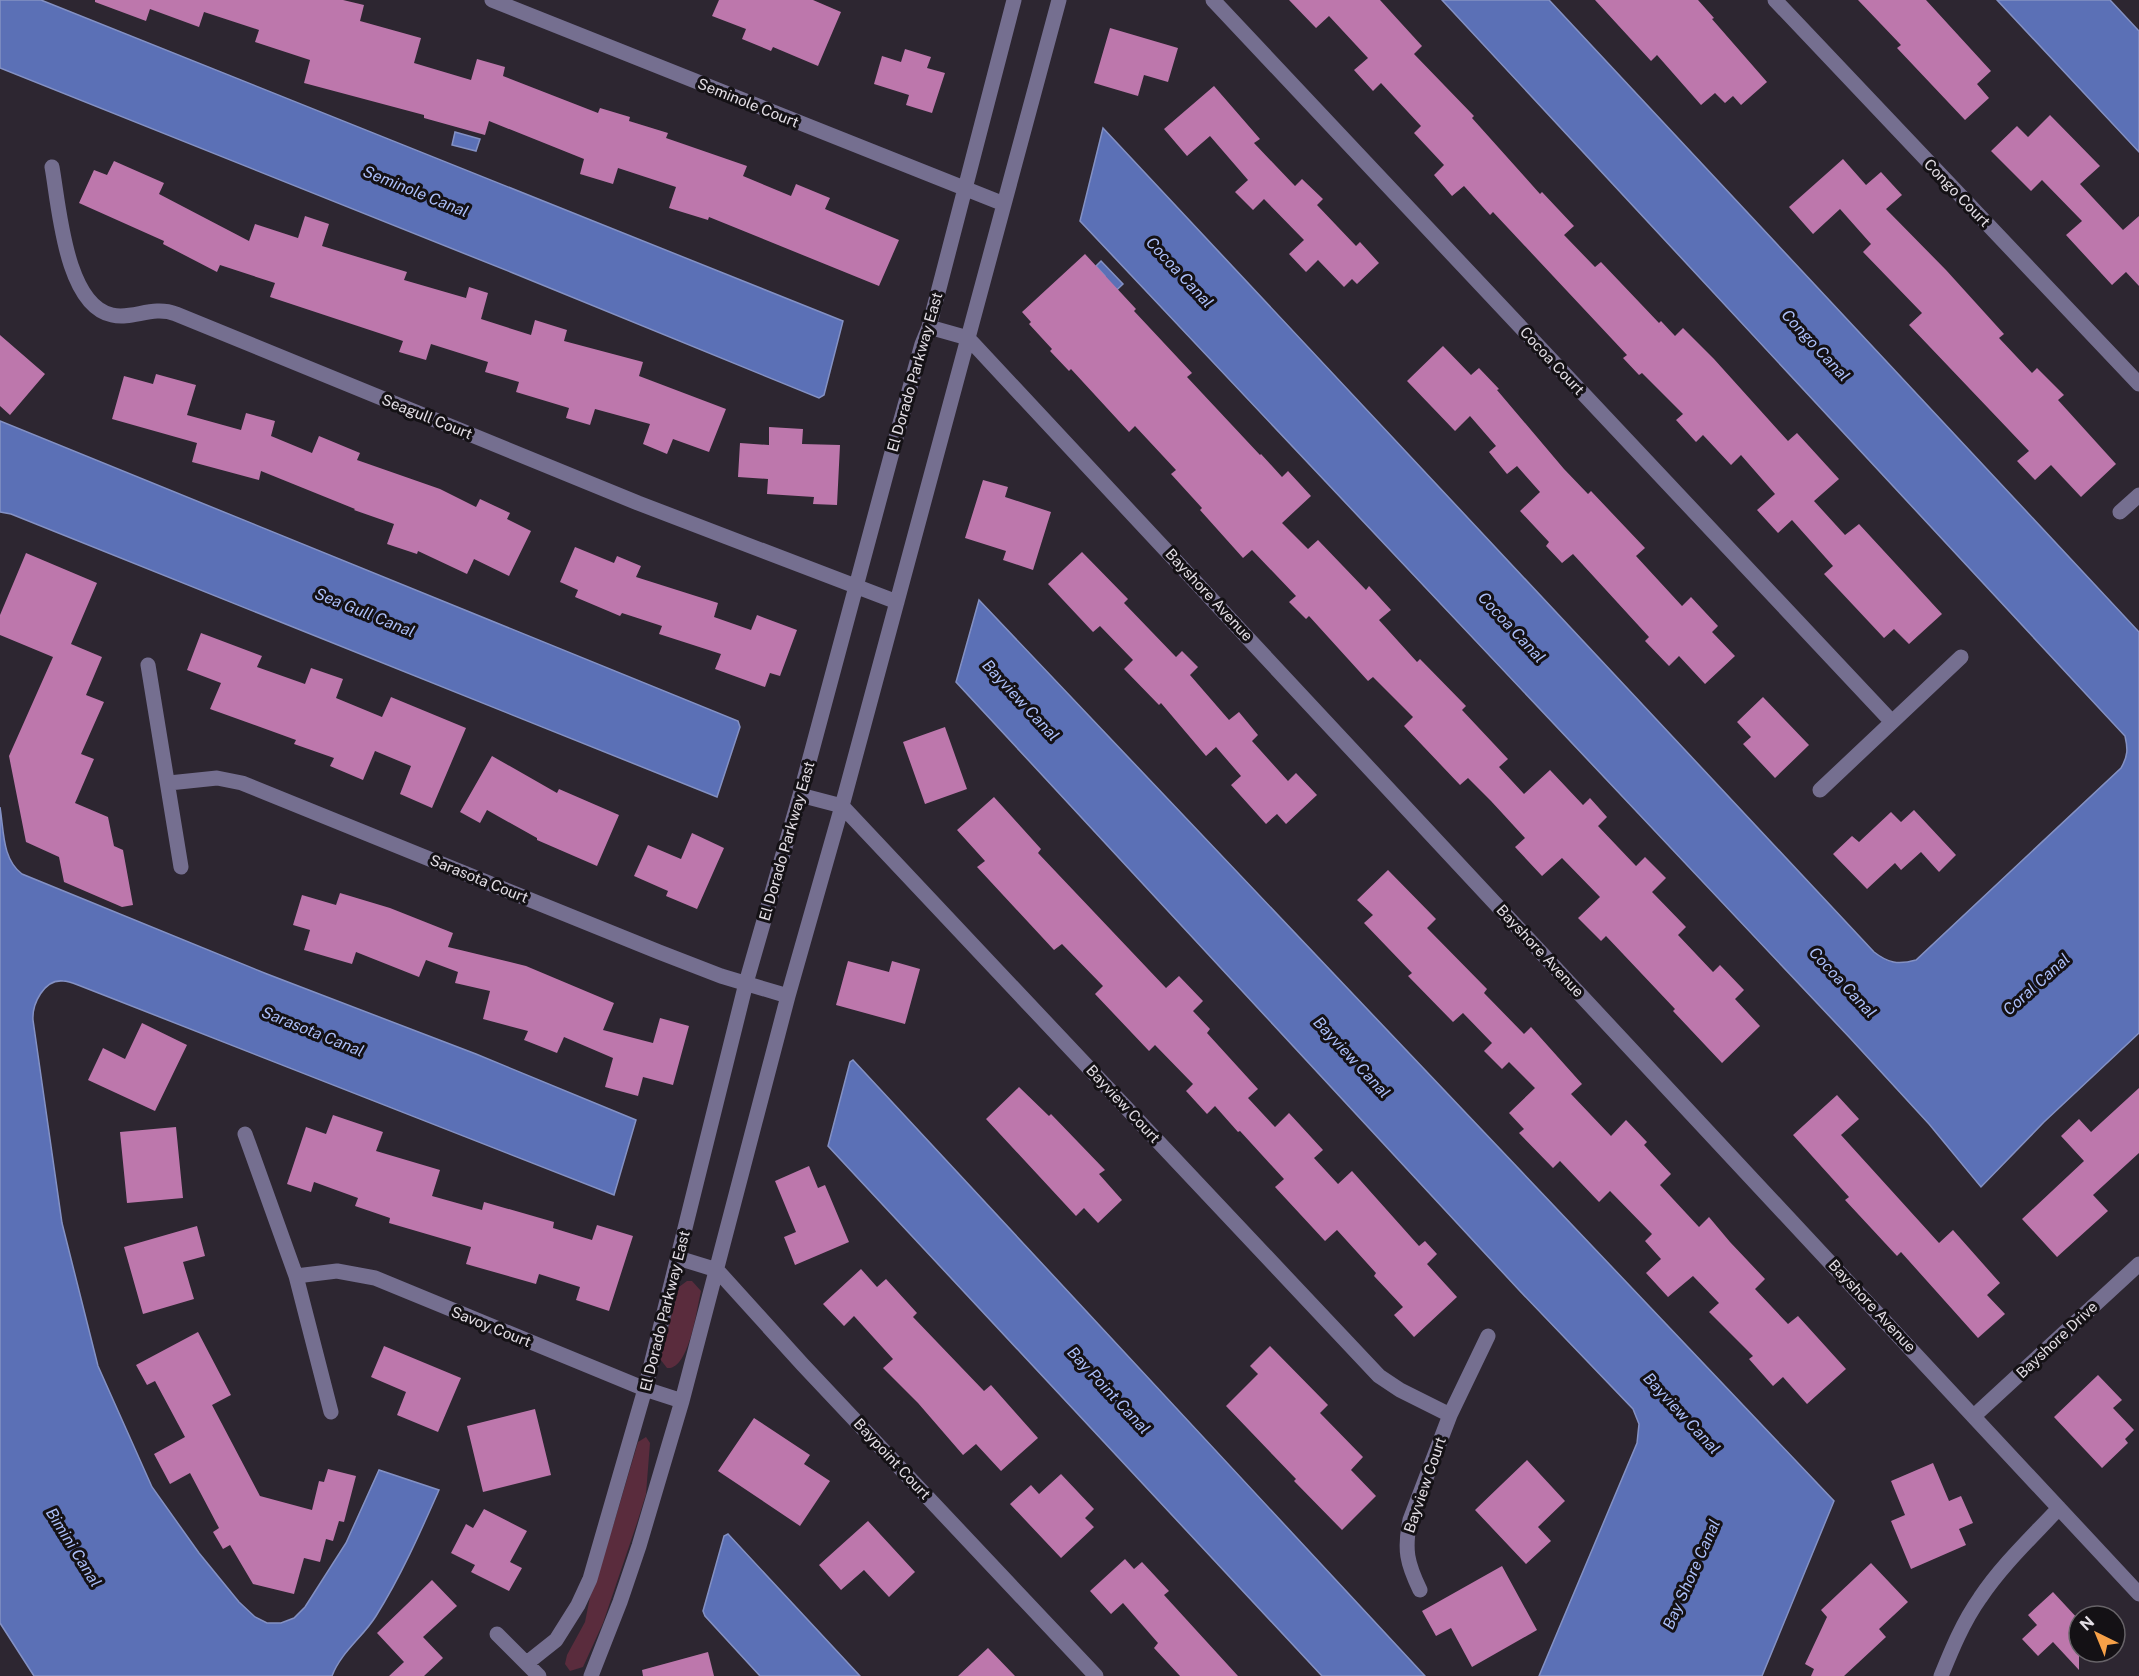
<svg xmlns="http://www.w3.org/2000/svg" width="2139" height="1676" font-family="'Public Sans',sans-serif">
	<style>
		.green { fill: #5a2c3d }
		.water { fill: #5b70b6; stroke: #8491c4; stroke-width: 1.5 }
		.building { fill: #bd77ac }
		.lines { fill: none; stroke-linecap: round; stroke-linejoin: round }
		.minor { stroke: #756f90; stroke-width: 15 }
		.labels { text-anchor: middle; stroke-width: 6; stroke-linejoin: round; paint-order: stroke }
		.street-label { font-size: 15px; fill: #e3dee5; stroke: #141115 }
		.water-label { font-size: 16px; font-style: italic; fill: #acbff9; stroke: #141115 }
	</style>
	<rect width="100%" height="100%" fill="#2d2631"/>
	<!-- green -->
	<path class="green" d="M 687,1281 L 692,1281 L 701,1291 C 697,1308 689,1371 667,1368 L 660,1359 L 679,1287 Z
		M 646,1437 L 650,1443 L 646,1494 L 637,1523 L 603,1623 L 583,1667 L 570,1671 L 565,1664 L 567,1655 L 585,1622 L 592,1587 L 614,1523 L 638,1442 Z"/>
	<!-- water -->
	<path class="water" d="M 0,0 L 41,0 L 843,321 L 824,395 L 819,398 L 513,273 L 0,68 Z
		M 1442,0 L 1549,0 L 2139,632 L 2139,1033 L 2044,1122 L 1981,1187 L 1929,1124 L 1850,1038 L 1080,221 L 1103,128 L 1874,952 C 1888,963 1898,965 1916,960 L 2121,768 C 2128,756 2128,749 2125,736 Z
		M 1997,0 L 2110,0 L 2139,31 L 2139,152 Z
		M 455,132 L 480,139 L 476,151 L 452,145 Z
		M 1101,261 L 1123,284 L 1106,300 L 1105,276 L 1096,266 Z
		M 0,421 L 738,721 L 740,727 L 717,797 L 11,514 L 0,512 Z
		M 979,600 L 1834,1501 L 1762,1676 L 1539,1676 L 1637,1443 L 1639,1424 L 1633,1409 L 1519,1290 L 956,682 Z
		M 0,807 C 4,831 2,859 22,874 L 267,974 L 476,1054 L 636,1120 L 614,1195 L 78,985 C 73,983 68,981 63,981 C 44,979 32,1004 33,1020 L 62,1223 L 98,1366 L 152,1487 L 199,1553 L 239,1602 L 255,1617 L 267,1623 L 281,1623 L 294,1618 L 305,1607 L 346,1543 L 379,1470 L 439,1490 C 420,1533 401,1576 376,1616 C 363,1637 341,1652 332,1676 L 34,1676 L 0,1623 Z
		M 853,1060 L 1425,1676 L 1322,1676 L 828,1146 L 850,1062 Z
		M 728,1534 L 860,1676 L 760,1676 L 705,1616 L 703,1611 L 724,1536 Z"/>
	<!-- building -->
	<path class="building" d="M 95,0 L 343,0 L 364,5 L 360,21 L 421,38 L 414,63 L 471,80 L 477,59 L 505,67 L 503,76 L 598,113 L 600,108 L 630,117 L 629,121 L 668,133 L 666,138 L 747,166 L 743,176 L 791,196 L 796,184 L 830,198 L 825,209 L 899,240 L 879,286 L 709,217 L 708,220 L 669,208 L 676,187 L 618,168 L 613,184 L 580,174 L 584,159 L 489,121 L 485,135 L 424,118 L 424,115 L 304,83 L 310,60 L 255,42 L 259,30 L 204,12 L 199,27 L 150,9 L 146,21 L 95,2 Z
		M 719,0 L 813,0 L 841,12 L 818,66 L 773,47 L 771,51 L 742,39 L 746,29 L 712,16 Z
		M 1289,0 L 1380,0 L 1422,46 L 1414,54 L 1474,116 L 1472,118 L 1540,194 L 1542,192 L 1574,226 L 1564,235 L 1595,267 L 1601,262 L 1659,323 L 1661,321 L 1675,336 L 1683,328 L 1714,359 L 1788,441 L 1797,433 L 1839,479 L 1814,501 L 1845,535 L 1859,524 L 1942,614 L 1909,644 L 1894,629 L 1884,638 L 1824,574 L 1833,566 L 1792,520 L 1778,533 L 1757,510 L 1775,494 L 1741,455 L 1731,465 L 1703,435 L 1696,442 L 1676,420 L 1683,414 L 1642,373 L 1639,375 L 1623,358 L 1627,355 L 1493,212 L 1490,215 L 1464,186 L 1452,196 L 1434,175 L 1444,165 L 1414,133 L 1421,126 L 1381,83 L 1373,91 L 1354,70 L 1368,58 L 1329,16 L 1316,28 Z
		M 1595,0 L 1698,0 L 1714,18 L 1712,19 L 1767,82 L 1741,105 L 1733,96 L 1725,103 L 1715,93 L 1701,105 L 1657,55 L 1651,61 Z
		M 1858,0 L 1926,0 L 1991,71 L 1977,84 L 1989,98 L 1965,120 L 1897,48 L 1901,45 Z
		M 1110,28 L 1178,48 L 1168,82 L 1144,75 L 1138,96 L 1094,83 Z
		M 905,49 L 931,57 L 927,68 L 945,73 L 932,113 L 906,105 L 909,95 L 874,84 L 882,56 L 901,62 Z
		M 1214,86 L 1260,139 L 1254,143 L 1295,186 L 1302,179 L 1323,199 L 1317,205 L 1356,246 L 1360,242 L 1379,263 L 1357,284 L 1352,279 L 1344,287 L 1318,260 L 1306,272 L 1289,254 L 1304,240 L 1264,199 L 1253,210 L 1235,192 L 1248,180 L 1210,136 L 1187,156 L 1164,129 Z
		M 2050,115 L 2100,166 L 2080,184 L 2123,230 L 2139,216 L 2139,286 L 2126,272 L 2112,285 L 2066,235 L 2082,221 L 2042,180 L 2031,191 L 1991,151 L 2017,126 L 2028,137 Z
		M 1843,159 L 1866,185 L 1881,172 L 1902,195 L 1886,209 L 1946,270 L 2004,334 L 1999,338 L 2032,373 L 2037,368 L 2064,395 L 2058,400 L 2116,464 L 2081,497 L 2051,465 L 2035,480 L 2017,461 L 2029,451 L 1909,325 L 1922,313 L 1863,252 L 1871,244 L 1840,209 L 1813,234 L 1789,207 Z
		M 114,161 L 164,183 L 159,194 L 249,241 L 255,224 L 298,238 L 305,216 L 329,224 L 322,246 L 407,272 L 404,280 L 466,298 L 469,287 L 488,293 L 481,319 L 531,335 L 535,320 L 567,330 L 564,341 L 643,362 L 639,376 L 726,409 L 709,452 L 673,439 L 667,454 L 643,444 L 650,424 L 595,409 L 590,425 L 566,418 L 569,408 L 516,392 L 519,382 L 485,372 L 488,362 L 431,344 L 426,360 L 399,352 L 403,341 L 270,297 L 275,283 L 220,265 L 217,272 L 163,244 L 164,241 L 79,203 L 94,170 L 107,175 Z
		M 1085,254 L 1136,309 L 1134,311 L 1192,373 L 1187,377 L 1260,455 L 1261,454 L 1282,477 L 1288,471 L 1311,496 L 1282,523 L 1308,549 L 1318,540 L 1366,590 L 1369,586 L 1391,610 L 1379,620 L 1417,662 L 1420,659 L 1466,706 L 1462,710 L 1508,759 L 1499,767 L 1524,794 L 1550,770 L 1583,805 L 1590,798 L 1607,817 L 1598,826 L 1636,866 L 1645,857 L 1666,878 L 1652,892 L 1686,927 L 1678,935 L 1713,972 L 1720,965 L 1744,990 L 1735,999 L 1760,1026 L 1722,1063 L 1673,1011 L 1675,1009 L 1606,936 L 1601,941 L 1578,918 L 1600,897 L 1562,858 L 1542,876 L 1515,847 L 1525,838 L 1491,801 L 1468,778 L 1460,785 L 1404,726 L 1413,717 L 1373,677 L 1368,681 L 1309,616 L 1306,619 L 1289,602 L 1296,596 L 1252,550 L 1243,558 L 1200,510 L 1202,508 L 1171,474 L 1176,470 L 1135,426 L 1129,432 L 1071,369 L 1069,371 L 1050,351 L 1052,349 L 1029,324 L 1031,322 L 1022,312 Z
		M 0,335 L 45,374 L 10,415 L 0,406 Z
		M 1443,346 L 1471,375 L 1479,368 L 1499,389 L 1497,390 L 1564,469 L 1588,494 L 1591,491 L 1645,548 L 1636,556 L 1682,606 L 1691,597 L 1718,626 L 1712,632 L 1735,656 L 1705,684 L 1679,656 L 1669,666 L 1645,641 L 1649,637 L 1573,554 L 1562,563 L 1546,546 L 1549,542 L 1520,511 L 1540,492 L 1517,466 L 1507,474 L 1489,452 L 1496,446 L 1470,416 L 1455,431 L 1407,381 Z
		M 156,374 L 196,385 L 187,415 L 241,430 L 246,413 L 275,421 L 271,436 L 312,453 L 319,436 L 360,453 L 357,460 L 440,489 L 476,507 L 480,499 L 510,513 L 507,519 L 531,531 L 509,576 L 474,559 L 467,574 L 418,551 L 417,554 L 387,544 L 394,524 L 354,510 L 355,509 L 261,471 L 259,480 L 192,462 L 197,443 L 112,419 L 124,376 L 153,384 Z
		M 769,427 L 803,429 L 802,444 L 840,445 L 837,505 L 813,504 L 814,497 L 767,494 L 768,479 L 738,477 L 740,443 L 769,445 Z
		M 983,480 L 1008,487 L 1005,497 L 1051,512 L 1033,570 L 1003,560 L 1006,551 L 965,538 Z
		M 575,547 L 614,563 L 617,556 L 641,566 L 636,577 L 718,603 L 714,617 L 751,630 L 757,615 L 797,630 L 780,676 L 770,673 L 765,687 L 715,669 L 721,654 L 659,634 L 662,626 L 622,613 L 620,616 L 575,597 L 578,590 L 560,582 Z
		M 1082,552 L 1128,599 L 1124,603 L 1176,657 L 1182,651 L 1198,667 L 1190,675 L 1229,720 L 1239,712 L 1258,735 L 1252,741 L 1288,781 L 1296,773 L 1317,795 L 1286,824 L 1277,814 L 1266,824 L 1231,785 L 1241,776 L 1216,747 L 1206,756 L 1161,703 L 1159,705 L 1124,669 L 1133,660 L 1100,626 L 1093,632 L 1048,584 Z
		M 26,553 L 97,583 L 71,644 L 102,657 L 86,695 L 104,702 L 81,754 L 94,759 L 75,803 L 108,817 L 114,846 L 123,850 L 133,905 L 122,907 L 64,882 L 59,857 L 26,842 L 9,756 L 53,657 L 0,635 L 0,615 Z
		M 201,633 L 262,656 L 257,667 L 305,684 L 311,668 L 343,679 L 336,698 L 382,717 L 391,697 L 466,728 L 432,808 L 400,794 L 411,766 L 375,751 L 363,780 L 330,766 L 334,758 L 294,744 L 296,740 L 210,709 L 221,683 L 187,670 Z
		M 1763,697 L 1809,745 L 1775,778 L 1743,744 L 1751,737 L 1737,722 Z
		M 945,727 L 967,789 L 925,804 L 903,742 Z
		M 492,756 L 557,793 L 559,789 L 619,815 L 597,866 L 537,840 L 537,838 L 487,810 L 480,823 L 460,812 Z
		M 994,797 L 1041,849 L 1038,853 L 1166,988 L 1179,976 L 1203,1001 L 1193,1011 L 1210,1029 L 1207,1033 L 1258,1089 L 1248,1098 L 1275,1127 L 1289,1113 L 1323,1150 L 1314,1158 L 1338,1184 L 1352,1171 L 1419,1246 L 1425,1241 L 1437,1254 L 1427,1264 L 1457,1297 L 1414,1337 L 1394,1315 L 1403,1307 L 1374,1276 L 1376,1273 L 1337,1230 L 1325,1241 L 1275,1187 L 1284,1179 L 1240,1131 L 1238,1132 L 1215,1106 L 1207,1114 L 1186,1091 L 1193,1084 L 1155,1045 L 1149,1051 L 1095,994 L 1103,986 L 1062,944 L 1054,950 L 977,867 L 985,861 L 957,830 Z
		M 1914,810 L 1956,855 L 1939,872 L 1921,852 L 1901,870 L 1895,863 L 1867,889 L 1833,854 L 1852,836 L 1859,842 L 1891,812 L 1901,822 Z
		M 692,833 L 724,848 L 697,909 L 666,896 L 668,891 L 634,876 L 648,845 L 681,859 Z
		M 1388,870 L 1436,919 L 1427,928 L 1487,989 L 1484,993 L 1524,1034 L 1531,1027 L 1582,1084 L 1571,1094 L 1611,1136 L 1626,1120 L 1647,1142 L 1644,1145 L 1671,1174 L 1660,1185 L 1699,1227 L 1709,1217 L 1730,1242 L 1765,1279 L 1755,1289 L 1788,1324 L 1798,1316 L 1846,1369 L 1807,1404 L 1783,1377 L 1773,1386 L 1749,1359 L 1753,1356 L 1709,1312 L 1719,1303 L 1693,1276 L 1668,1297 L 1646,1273 L 1661,1259 L 1645,1241 L 1652,1234 L 1610,1191 L 1599,1202 L 1560,1161 L 1553,1168 L 1519,1133 L 1524,1129 L 1509,1113 L 1535,1088 L 1509,1062 L 1502,1069 L 1484,1051 L 1492,1043 L 1463,1013 L 1453,1022 L 1408,976 L 1412,973 L 1364,923 L 1373,915 L 1357,900 Z
		M 340,893 L 390,908 L 453,933 L 448,947 L 526,966 L 614,1003 L 603,1030 L 653,1043 L 660,1018 L 689,1026 L 673,1085 L 643,1077 L 638,1096 L 605,1087 L 613,1058 L 564,1037 L 557,1053 L 524,1040 L 528,1031 L 483,1019 L 490,991 L 455,983 L 458,972 L 426,960 L 419,977 L 356,952 L 352,964 L 304,950 L 310,930 L 293,925 L 302,895 L 336,905 Z
		M 848,961 L 889,972 L 892,961 L 920,969 L 905,1024 L 836,1005 Z
		M 142,1023 L 187,1045 L 155,1111 L 88,1080 L 103,1048 L 125,1059 Z
		M 1019,1087 L 1049,1116 L 1051,1114 L 1105,1170 L 1099,1174 L 1122,1200 L 1098,1223 L 1084,1208 L 1076,1216 L 986,1119 Z
		M 2139,1088 L 2139,1153 L 2093,1195 L 2108,1211 L 2057,1257 L 2022,1219 L 2084,1161 L 2061,1136 L 2079,1119 L 2091,1132 Z
		M 1837,1095 L 1859,1119 L 1841,1135 L 1939,1243 L 1953,1230 L 2000,1283 L 1987,1295 L 2005,1314 L 1978,1338 L 1901,1252 L 1897,1256 L 1845,1200 L 1849,1197 L 1793,1135 Z
		M 333,1115 L 383,1132 L 376,1151 L 440,1170 L 432,1196 L 482,1210 L 484,1202 L 554,1222 L 553,1228 L 592,1240 L 597,1225 L 633,1236 L 609,1311 L 576,1300 L 580,1287 L 539,1274 L 536,1284 L 466,1264 L 471,1247 L 389,1223 L 390,1218 L 355,1206 L 358,1198 L 314,1182 L 311,1192 L 287,1184 L 306,1127 L 326,1134 Z
		M 176,1127 L 183,1198 L 127,1203 L 120,1132 Z
		M 809,1166 L 818,1188 L 825,1185 L 849,1242 L 795,1265 L 784,1237 L 796,1232 L 775,1181 Z
		M 197,1226 L 205,1256 L 183,1262 L 194,1299 L 143,1314 L 124,1247 Z
		M 861,1269 L 877,1287 L 886,1279 L 917,1313 L 913,1317 L 984,1391 L 991,1385 L 1038,1438 L 1001,1471 L 976,1444 L 963,1455 L 918,1403 L 883,1368 L 893,1359 L 854,1316 L 844,1326 L 823,1304 Z
		M 198,1332 L 231,1395 L 212,1405 L 260,1496 L 312,1510 L 319,1481 L 324,1482 L 328,1469 L 356,1476 L 344,1522 L 339,1521 L 333,1541 L 326,1539 L 320,1562 L 304,1558 L 294,1594 L 253,1584 L 230,1545 L 223,1549 L 213,1532 L 219,1528 L 190,1473 L 170,1484 L 154,1454 L 185,1437 L 155,1381 L 147,1385 L 136,1365 Z
		M 384,1346 L 461,1378 L 438,1432 L 397,1415 L 406,1392 L 371,1377 Z
		M 1270,1346 L 1328,1405 L 1320,1413 L 1363,1457 L 1351,1470 L 1376,1496 L 1342,1530 L 1294,1481 L 1296,1479 L 1226,1406 L 1258,1374 L 1250,1366 Z
		M 2098,1375 L 2122,1400 L 2113,1408 L 2134,1430 L 2125,1439 L 2128,1443 L 2102,1468 L 2054,1417 Z
		M 535,1409 L 551,1475 L 483,1492 L 467,1426 Z
		M 754,1418 L 810,1455 L 804,1464 L 830,1481 L 800,1526 L 718,1471 Z
		M 1527,1460 L 1565,1501 L 1538,1527 L 1551,1541 L 1526,1564 L 1475,1510 Z
		M 1933,1463 L 1949,1501 L 1961,1496 L 1973,1523 L 1959,1529 L 1966,1545 L 1911,1569 L 1891,1521 L 1905,1515 L 1891,1481 Z
		M 1061,1474 L 1094,1509 L 1085,1518 L 1094,1527 L 1061,1558 L 1010,1504 L 1031,1485 L 1039,1494 Z
		M 484,1509 L 527,1531 L 510,1562 L 522,1568 L 509,1591 L 471,1572 L 475,1565 L 451,1553 L 466,1524 L 473,1528 Z
		M 868,1521 L 915,1572 L 889,1597 L 864,1570 L 841,1590 L 819,1565 Z
		M 1125,1559 L 1134,1569 L 1142,1562 L 1169,1591 L 1164,1595 L 1238,1676 L 1180,1676 L 1154,1648 L 1158,1643 L 1123,1603 L 1111,1614 L 1090,1591 Z
		M 1871,1563 L 1908,1602 L 1879,1629 L 1886,1637 L 1844,1676 L 1811,1676 L 1814,1669 L 1805,1664 L 1827,1617 L 1821,1610 Z
		M 1502,1566 L 1537,1630 L 1472,1667 L 1451,1628 L 1436,1636 L 1422,1611 Z
		M 432,1580 L 457,1606 L 423,1637 L 443,1658 L 424,1676 L 389,1676 L 404,1662 L 377,1633 Z
		M 2053,1592 L 2079,1620 L 2079,1670 L 2053,1642 L 2038,1656 L 2022,1639 L 2037,1625 L 2028,1615 Z
		M 988,1648 L 1015,1676 L 958,1676 Z
		M 708,1652 L 714,1676 L 643,1676 L 642,1670 Z"/>
	<g class="lines">
		<!-- minor -->
		<path class="minor" d="M 492,0 L 1004,204
			M 1213,0 L 1892,722
			M 1775,0 L 2139,384
			M 52,167 C 59,205 65,305 112,315 C 133,320 152,305 176,314 L 638,503 L 897,602
			M 929,327 L 968,338 L 2139,1594
			M 2120,512 L 2139,495
			M 148,665 L 181,867
			M 169,783 L 217,778 L 242,783 L 659,952 L 721,976 L 788,996
			M 1820,790 L 1961,657
			M 800,795 L 842,806 L 1379,1376 L 1400,1390 L 1450,1415
			M 245,1134 L 296,1276 L 331,1412
			M 678,1258 L 717,1270 L 803,1365 L 1096,1676
			M 296,1276 L 337,1271 L 375,1278 L 645,1389 L 682,1401
			M 1974,1416 L 2139,1264
			M 1420,1590 C 1407,1563 1404,1550 1410,1520 L 1450,1415 L 1488,1336
			M 497,1634 L 539,1676
			M 527,1663 L 556,1640 L 578,1605 L 590,1579 L 645,1389 L 746,983 L 800,795 L 894,445 L 922,344 L 929,327 L 1014,0
			M 591,1676 L 620,1602 L 639,1546 L 682,1401 L 788,996 L 842,806 L 1059,0
			M 1941,1676 C 1952,1649 1963,1622 1980,1598 C 2002,1565 2032,1537 2059,1508"/>
	</g>
	<g class="labels">
		<!-- street labels -->
		<g class="street-label">
			<text transform="translate(748 103) rotate(22)" y="5">Seminole Court</text>
			<text transform="translate(1957 193) rotate(46)" y="5">Congo Court</text>
			<text transform="translate(1552 361) rotate(47)" y="5">Cocoa Court</text>
			<text transform="translate(915 372) rotate(-74)" y="5">El Dorado Parkway East</text>
			<text transform="translate(427 417) rotate(22)" y="5">Seagull Court</text>
			<text transform="translate(1209 595) rotate(47)" y="5">Bayshore Avenue</text>
			<text transform="translate(787 841) rotate(-74)" y="5">El Dorado Parkway East</text>
			<text transform="translate(479 879) rotate(22)" y="5">Sarasota Court</text>
			<text transform="translate(1540 951) rotate(47)" y="5">Bayshore Avenue</text>
			<text transform="translate(1123 1104) rotate(47)" y="5">Bayview Court</text>
			<text transform="translate(1872 1306) rotate(47)" y="5">Bayshore Avenue</text>
			<text transform="translate(665 1311) rotate(-76)" y="5">El Dorado Parkway East</text>
			<text transform="translate(491 1327) rotate(22)" y="5">Savoy Court</text>
			<text transform="translate(2057 1340) rotate(-43)" y="5">Bayshore Drive</text>
			<text transform="translate(892 1459) rotate(47)" y="5">Baypoint Court</text>
			<text transform="translate(1425 1485) rotate(-71)" y="5">Bayview Court</text>
		</g>
		<!-- water labels -->
		<g class="water-label">
			<text transform="translate(416 191) rotate(22)" y="6">Seminole Canal</text>
			<text transform="translate(1180 272) rotate(47)" y="6">Cocoa Canal</text>
			<text transform="translate(1816 345) rotate(47)" y="6">Congo Canal</text>
			<text transform="translate(365 612) rotate(22)" y="6">Sea Gull Canal</text>
			<text transform="translate(1512 627) rotate(47)" y="6">Cocoa Canal</text>
			<text transform="translate(1021 700) rotate(47)" y="6">Bayview Canal</text>
			<text transform="translate(1843 982) rotate(47)" y="6">Cocoa Canal</text>
			<text transform="translate(2036 984) rotate(-42)" y="6">Coral Canal</text>
			<text transform="translate(313 1031) rotate(22)" y="6">Sarasota Canal</text>
			<text transform="translate(1352 1057) rotate(47)" y="6">Bayview Canal</text>
			<text transform="translate(1109 1390) rotate(47)" y="6">Bay Point Canal</text>
			<text transform="translate(1682 1413) rotate(47)" y="6">Bayview Canal</text>
			<text transform="translate(74 1547) rotate(58)" y="6">Bimini Canal</text>
			<text transform="translate(1691 1574) rotate(-66)" y="6">Bay Shore Canal</text>
		</g>
	</g>
	<!-- north arrow -->
	<g transform="translate(2097 1634) rotate(317)"><circle r="28" fill="#141115" stroke="#676368" stroke-width="1.5"/>
	<path d="M0-4.5L10 22L0 15L-10 22Z" fill="#f7a148"/>
	<text y="-9" font-size="16" font-weight="bold" text-anchor="middle" fill="#e3dee5">N</text>
	</g>
</svg>
